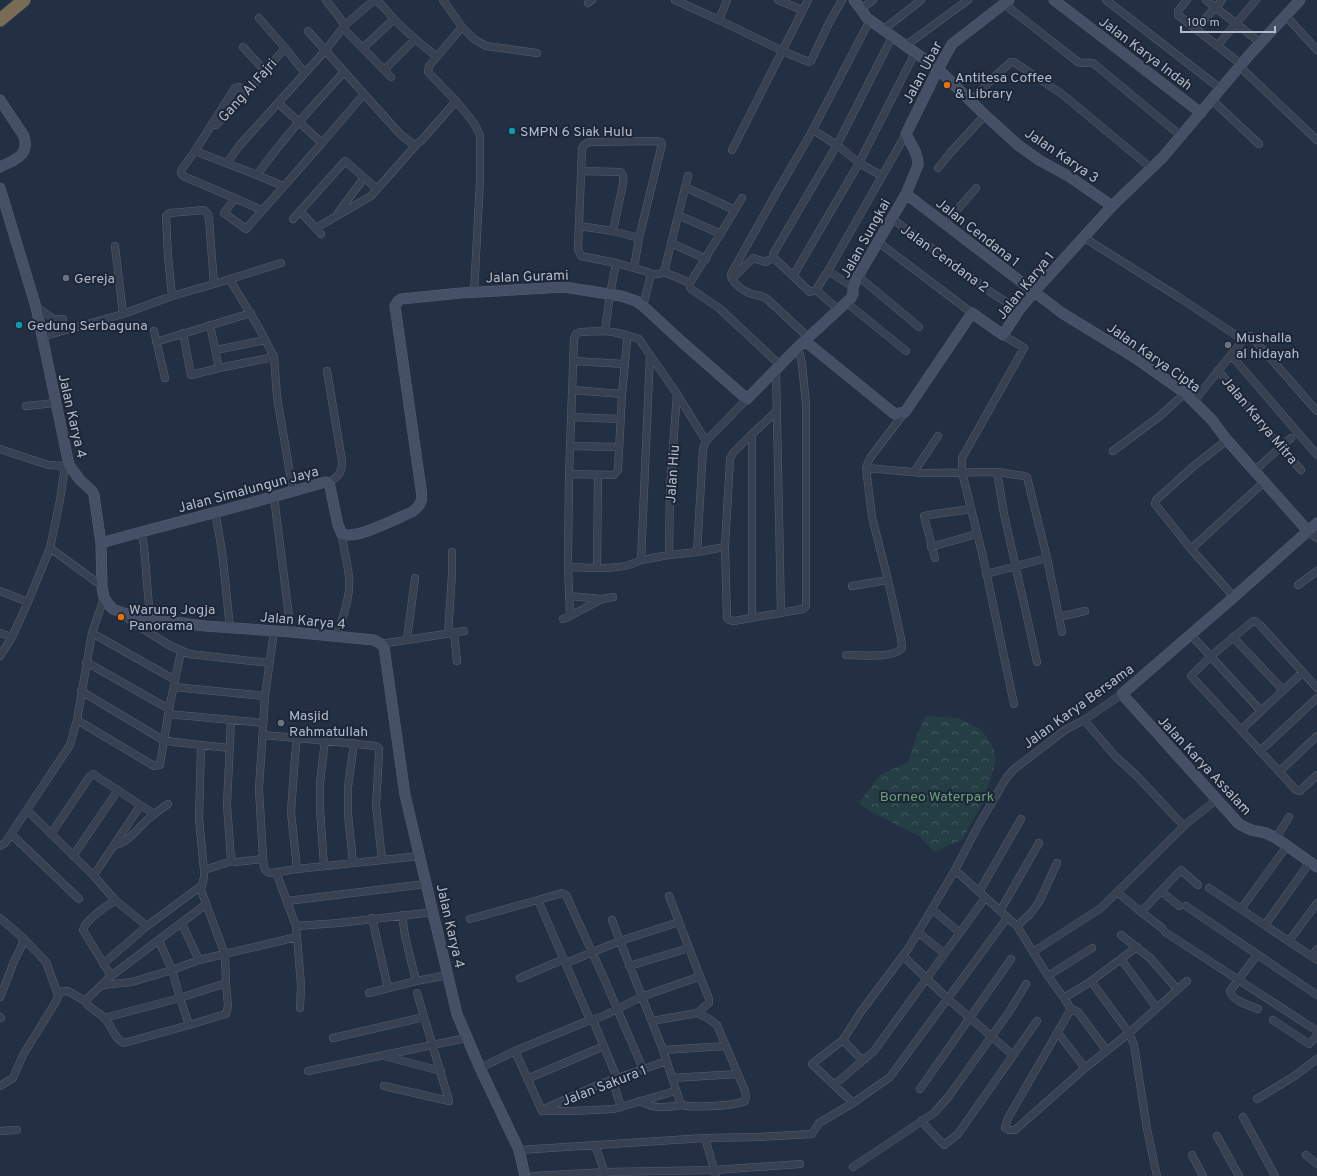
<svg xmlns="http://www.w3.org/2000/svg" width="1317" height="1176" font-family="Overpass,sans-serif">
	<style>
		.forest { fill: url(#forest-crowns) }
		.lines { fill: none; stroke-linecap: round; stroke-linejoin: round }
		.street-casing { stroke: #555f6f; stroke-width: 8 }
		.secondary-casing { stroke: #555f6f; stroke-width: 11 }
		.highway-casing { stroke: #3f4959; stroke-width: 14 }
		.street { stroke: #374152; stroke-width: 7 }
		.secondary { stroke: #455066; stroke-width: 10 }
		.highway { stroke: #796c54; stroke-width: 13 }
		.food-dot { fill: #e8710a; stroke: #1c2637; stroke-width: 1.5 }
		.culture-dot { fill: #0f9aa8; stroke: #1c2637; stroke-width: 1.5 }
		.worship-dot { fill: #6b7280; stroke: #1c2637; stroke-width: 1.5 }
		.labels { text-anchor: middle; stroke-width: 4; stroke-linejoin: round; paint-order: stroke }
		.street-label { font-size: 14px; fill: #b4bccc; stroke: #1c2637 }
		.poi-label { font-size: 14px; fill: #b4bccc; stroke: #1c2637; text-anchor: start }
		.park-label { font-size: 14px; fill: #69a078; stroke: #1c2637 }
	</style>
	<defs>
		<pattern id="forest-crowns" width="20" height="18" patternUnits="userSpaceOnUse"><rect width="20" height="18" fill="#253e44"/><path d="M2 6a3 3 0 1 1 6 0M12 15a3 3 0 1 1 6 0" fill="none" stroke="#42585e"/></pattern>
	</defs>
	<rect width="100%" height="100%" fill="#232f43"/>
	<!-- forest -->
	<path class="forest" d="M 926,716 L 958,718 L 982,730 L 994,749 L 996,760 L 983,803 L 962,840 L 934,852 L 919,836 L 869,811 L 859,803 L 880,775 L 908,762 L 916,737 Z"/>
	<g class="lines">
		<defs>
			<path id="street" d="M 443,0 L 462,27 L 429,66 L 428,72 L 456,101 L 474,123 L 480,135 L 480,180 L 474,293
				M 675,0 L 719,20 L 727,0
				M 778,0 L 802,10
				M 1106,0 L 1221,89
				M 1187,0 L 1178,11 L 1178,15 L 1242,65
				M 1206,0 L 1261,43
				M 588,3 L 592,0
				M 1003,3 L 1078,62 C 1083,64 1088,62 1093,63 L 1181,136
				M 861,9 L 873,0
				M 1286,16 L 1317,50
				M 259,18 L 285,48
				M 719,20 L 787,53 L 809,62 L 811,61 L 829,23 L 842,0
				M 345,25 L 372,2 L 377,1 C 384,6 388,13 394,19 C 407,33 422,45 436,56
				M 462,27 L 474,39 L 486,46 L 537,53
				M 343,28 L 391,77
				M 1196,29 L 1222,0
				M 883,30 L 921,0
				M 308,31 L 364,94 L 322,143 L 278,103 L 325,51 L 345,25 L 326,0
				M 892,37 L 837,145 L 773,254 L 774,258 L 810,292 L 816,290 L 828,271 L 906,134
				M 905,46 L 968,0
				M 1217,46 L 1256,0
				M 243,47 L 265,71
				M 363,48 L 394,19
				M 1240,67 L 1317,140
				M 384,70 L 415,39
				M 247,92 L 239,87 L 235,88 L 195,151 L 182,169 L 181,173 L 183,176 L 262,210
				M 364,94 L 400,134 L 414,145 L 421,141 L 456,101
				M 1212,100 L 1259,144
				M 971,101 L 994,77 L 1011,62 L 1014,62 L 1062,94 L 1151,168
				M 216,125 L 247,92 L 285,48 L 305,73
				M 813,130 L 837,145 L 859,163 L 882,176
				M 732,150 L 808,0
				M 195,151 L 257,175 L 283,186
				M 227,163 L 239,146 L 278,103
				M 938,168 L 951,152 L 985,115
				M 581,171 L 620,172 C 625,175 623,178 623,184 L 613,231
				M 257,175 C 283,138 314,105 344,72
				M 685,187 L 735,210 L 742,198
				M 235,198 L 224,213 L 246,229 L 322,143
				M 735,210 L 690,283 L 690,287 L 691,289 L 719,308 L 781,366
				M 300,211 L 321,234
				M 338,213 L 364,178
				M 678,215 L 721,234
				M 891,218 L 992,293 L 1019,310
				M 293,219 L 345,161 L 377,189
				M 945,224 L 976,188
				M 579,226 L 613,231 L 639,238
				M 316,228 L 371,196 L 416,145
				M 1083,237 L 1180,298 L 1243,340
				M 878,242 L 972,313
				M 671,243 L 706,259
				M 115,246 L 123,314
				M 616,263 L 581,256 L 578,249 L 582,149 L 584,145 L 589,142 L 658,141 L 661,142 L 662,144 L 639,238 L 634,268
				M 828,271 L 853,287
				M 664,272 L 690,283
				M 651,274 C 658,274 662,276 665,268 L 688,176
				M 793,276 L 859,163 L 915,53
				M 858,276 L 919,327
				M 732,279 L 753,258 L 765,262 L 774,258
				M 230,280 L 259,328 L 274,357 L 277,397 L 293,491
				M 214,284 L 281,263
				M 816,290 L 839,310
				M 847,303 L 906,351
				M 36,307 L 54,319 L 63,319
				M 154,331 L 165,378
				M 605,331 L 580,332 L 576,334 L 574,339 L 569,474 L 568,567 C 589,568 624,571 641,560
				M 183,333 L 191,375 L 219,368 L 210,325
				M 626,335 L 639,339 L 677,394 L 706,441
				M 1003,335 L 1024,348 L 962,458 L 962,472 L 983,557 L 1014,704
				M 41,337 L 123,314 L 172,296 L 214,284 L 209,219 L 208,214 L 204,210 L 170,213 L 166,216 L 168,256 L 172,296
				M 808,337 L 767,299 C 760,294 756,296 749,293 C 742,290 731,282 731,274 L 778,190 L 810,135 L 870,20
				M 156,342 L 251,313
				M 216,350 L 265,340
				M 650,355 L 641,560 L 669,555 L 697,552 L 725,547
				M 1231,355 L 1317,455
				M 573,361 L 624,364
				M 219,368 L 274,357
				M 776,370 L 781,613
				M 1218,370 L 1280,447 L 1301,470
				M 327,371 L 342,461 C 342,474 338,476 329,483
				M 572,390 L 622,394
				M 1194,401 L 1243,340 L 1248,336 L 1251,336 L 1317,411
				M 26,406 L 55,403
				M 905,412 L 870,458 L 866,468 L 923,473 L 997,472 L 1024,476 L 1027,477 L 1047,558 L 1062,632
				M 571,417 L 621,419
				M 752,434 L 733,453 L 730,459 L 725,547 L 727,618 L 729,620 L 734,621 L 803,609 L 806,606 L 806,404 L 802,364 L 798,347
				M 1227,440 L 1195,465 L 1156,500 L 1155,504 L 1191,549 L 1234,597
				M 570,446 L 619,447
				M 0,449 L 48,465 L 66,466
				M 1113,451 L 1160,416 L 1185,393
				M 1254,471 L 1291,438
				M 914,472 L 938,436
				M 997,472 L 1004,514 L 1037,662
				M 569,474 L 614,475 L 618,470 L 622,394 L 627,342 L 626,335 L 613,332 L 605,331 L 610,294 L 616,263 L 648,272 L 651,274 L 643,306
				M 274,497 L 291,632
				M 215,511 L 222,551 L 230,628
				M 1308,531 L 1317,538
				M 141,532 L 144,546 L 150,619
				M 931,547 L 977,534
				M 50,548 L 102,586
				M 1191,549 L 1264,482
				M 697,552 L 703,449 L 706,441 L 747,399
				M 669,555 L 670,488 L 677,394
				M 935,558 L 924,516 L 935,514 L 971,509
				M 568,567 L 570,616 L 602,599 L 613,597
				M 597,567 L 598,475
				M 986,574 L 1047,558
				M 1298,585 L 1317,571
				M 852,586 L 888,580 L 872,517 L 866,468
				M 0,591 L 28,602
				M 569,596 L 602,599
				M 122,614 L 135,624 L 169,645 L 189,654 L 270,663
				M 1059,617 L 1085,611
				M 752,618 L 752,434 L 777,411
				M 563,619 L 570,616
				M 274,631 L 265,696 L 259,789 L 263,859 C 264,866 263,872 271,873 L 297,869 L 420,856
				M 0,633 L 12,637
				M 92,633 L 175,680
				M 454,633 L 457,661
				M 448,634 L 452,574 L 452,552
				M 1191,635 L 1261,711 L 1241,730 L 1296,790 L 1300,791 L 1317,775
				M 337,636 C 342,618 351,597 349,578 C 348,563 343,549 342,534
				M 1233,637 L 1283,690
				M 407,639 L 415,578
				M 381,644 L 464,631
				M 846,655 C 860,655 893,659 902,648 L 901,638 L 888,580
				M 0,656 L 12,637 L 28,602 L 50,548 L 60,500 L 64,473 L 63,466
				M 86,662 L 169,709
				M 174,687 L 265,696
				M 81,691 L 163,740 L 174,742 L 229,748
				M 1261,711 L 1303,672
				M 168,714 L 263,723
				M 77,720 L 154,766 L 160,765 L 169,709 L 181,651
				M 231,720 L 227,805 L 231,859 L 232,861 L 235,862 L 263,859
				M 1084,720 L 1116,757 L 1137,776 L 1177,819 L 1184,825 L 1186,824
				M 1241,730 L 1191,676 L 1210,657 L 1253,621 L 1255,621 L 1260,625 L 1317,688
				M 263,735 L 297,738
				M 201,746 L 199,819 L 204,870 L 232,861
				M 1260,751 L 1317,698
				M 1279,772 L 1317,736
				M 27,810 L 93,875 L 96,872 L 140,806
				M 11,834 L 79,899
				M 51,834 L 90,776 L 93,774 L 154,814
				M 1276,838 L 1289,817
				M 114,845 C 128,843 137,829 147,820 C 154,814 161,809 168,804
				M 0,846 L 5,843 L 70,745 L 77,720 L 92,633 L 104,598
				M 73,856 L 118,790
				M 353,863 L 348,814 L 348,787 L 354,743
				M 324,866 L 320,809 L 320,783 L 325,740
				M 297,869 L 291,812 L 295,756 L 297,738 L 376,746 L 379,748 L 379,755 L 376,805 L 382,860
				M 955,870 L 1017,926 L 1048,976 L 1064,998 L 1090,982 L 1137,947
				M 93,875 L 115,900 L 147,926
				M 1209,888 L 1317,960
				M 1161,891 L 1179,906
				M 979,892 L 1021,819
				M 1117,892 L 1141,912
				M 669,896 L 679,922
				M 538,900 L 562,893 L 566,895 L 603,976 L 643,1069
				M 287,901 L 426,884
				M 205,905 L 111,976 L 85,1001 C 89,1009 98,1011 104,1018 C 112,1025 114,1039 124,1043 L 189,1025 L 226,1014 L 228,1006 L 226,983
				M 1186,906 L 1317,995
				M 932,909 L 960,933
				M 1241,909 L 1287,846
				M 1000,911 L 1039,843
				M 402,915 L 405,936 L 416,981
				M 0,918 L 23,938 L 46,962 L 57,992 L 58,997 L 55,1003 L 23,1055 L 13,1078 L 0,1086
				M 372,918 L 388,988
				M 470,919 L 538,900 L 590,1020 L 515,1051 L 480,1068
				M 182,924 L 199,960
				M 1265,925 L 1310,862
				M 296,926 L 339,923 L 434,912
				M 1017,926 L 1031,913 L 1039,902 L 1057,863
				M 1162,928 L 1141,912 L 1181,870 L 1198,885
				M 1165,932 L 1317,1031
				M 919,933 L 945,954
				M 1121,935 L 1150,958 L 1177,989
				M 297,937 L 301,985 L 300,1008
				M 159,941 L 172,970 L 180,998 L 226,983 L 225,955 L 201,890 L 204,877 L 204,870
				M 1289,941 L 1317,903
				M 1033,952 L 1101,908 L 1186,824 L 1216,800
				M 1257,955 L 1230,991 C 1232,1001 1249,1005 1258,1009
				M 903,956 L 948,999 L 1013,1055
				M 1312,956 L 1317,949
				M 1121,959 L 1156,1007
				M 566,963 L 620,941 L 612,920
				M 103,964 L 147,926 L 201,886
				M 629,966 L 689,948
				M 111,976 L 83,930 C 86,919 106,907 115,900
				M 1048,976 L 1092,948
				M 520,978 L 564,959
				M 1091,981 L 1129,1033 L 1134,1045 L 1147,1129 L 1157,1176
				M 103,985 L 132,982 L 172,970 L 199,960 L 297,937 L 296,926 L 276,872
				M 57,992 L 68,991 L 85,1001
				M 369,993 L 416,981 L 448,975
				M 0,997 C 5,985 10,973 14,961 C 18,952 23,948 23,938
				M 1064,998 L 1071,1009 L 1078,1012 L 1107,1051
				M 1071,1009 L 1008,1118 L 1005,1128 L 1008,1130 L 1015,1130 L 1085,1068 L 1129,1033 L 1187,981
				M 0,1017 L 1,1018
				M 104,1018 L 180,998 L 189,1025
				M 590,1020 L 601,1017 L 641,997 L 698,977 L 699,974 L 679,922 L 620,941 L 663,1050 L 681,1105 C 693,1108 734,1106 745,1101 L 746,1096 L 745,1091 L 717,1025 L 709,1019 L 697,1013
				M 593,1020 L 617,1078
				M 1273,1020 L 1309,1044 L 1317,1036
				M 652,1021 L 697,1013 L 709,1003 L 709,999 L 699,974
				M 1058,1033 L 1085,1068
				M 333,1038 L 424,1017
				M 843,1040 L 860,1058 L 865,1059
				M 663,1050 L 726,1046
				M 515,1051 L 542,1111
				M 384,1056 L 441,1071
				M 308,1071 L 466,1038
				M 672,1078 L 738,1074
				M 527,1079 L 604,1046
				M 612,1079 L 621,1107
				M 834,1085 L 874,1051 L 985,898
				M 384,1086 L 449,1101 L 417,993
				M 920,1089 L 1011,959
				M 1257,1099 L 1296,1075 L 1317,1059
				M 640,1101 C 655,1109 664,1108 681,1105
				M 853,1103 L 812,1064 L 843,1040 L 860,1013 L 908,949 L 955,870 L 978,826 L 1007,777 L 1014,769 L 1065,730 L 1084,720 L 1122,694
				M 542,1110 L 600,1084 L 667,1061
				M 542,1111 L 572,1111 L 614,1109 L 675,1091
				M 1243,1117 L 1275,1176
				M 921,1121 L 944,1145 L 958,1134 L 1037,1021
				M 0,1131 L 17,1130
				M 1217,1136 L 1239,1176
				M 705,1138 L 716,1176
				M 595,1145 L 606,1176
				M 519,1150 L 705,1138 L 759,1137 L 812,1134 L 819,1123 L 853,1103 L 890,1077 L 1007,918
				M 1192,1155 L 1203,1176
				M 1306,1155 L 1317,1164
				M 853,1167 L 934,1113 L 949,1096 L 1009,1012 L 1026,984
				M 534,1176 L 605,1172 L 715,1170 L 800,1164"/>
			<path id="secondary" d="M 854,0 L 861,9 L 867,18 L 938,69 L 985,115 L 1018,145 L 1039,160 L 1070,177 L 1112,206
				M 1054,0 L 1201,113
				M 0,100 L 24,136 C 30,156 14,160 0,167
				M 0,188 L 36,307 L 69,465 L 80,480 L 92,491 L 94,495 L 101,543 L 102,586 L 104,598 L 109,605 L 113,609 L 120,612 L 150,619 L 205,626 L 291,632 L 374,640 L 381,644 L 384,647 L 405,795 L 457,1014 L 480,1068 L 519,1150 L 525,1176
				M 906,194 L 1062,313 L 1134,357 L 1185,393 L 1212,420 L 1227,440 L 1308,531
				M 805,341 L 891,411 L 895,414 L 905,412 L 972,313 L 1003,335 L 1019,310 L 1042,283 L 1112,206 L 1163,157 L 1251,53 L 1300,0
				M 1317,523 L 1234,597 L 1122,694 L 1239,824 L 1251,830 L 1266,833 L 1276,838 L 1317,867
				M 101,543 C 176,522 251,504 325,482 L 329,483 L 330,487 L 338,525 L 342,534 C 357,540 397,518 412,512 C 425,502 422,497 420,482 L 395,306 L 398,301 L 401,299 L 461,293 L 564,287 L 621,296 L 636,301 L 643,306 L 682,342 L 747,399 L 798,347 L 851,298 L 853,294 L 853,287 L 858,276 L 906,194 L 918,165 C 919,154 910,143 906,134 L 938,69 L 952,44 L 1009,0"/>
			<path id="highway" d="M 0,20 L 24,0"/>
		</defs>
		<!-- street casing -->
		<use href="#street" class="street-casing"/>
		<!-- secondary casing -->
		<use href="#secondary" class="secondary-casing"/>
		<!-- highway casing -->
		<use href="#highway" class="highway-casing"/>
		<!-- street -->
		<use href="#street" class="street"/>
		<!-- secondary -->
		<use href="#secondary" class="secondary"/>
		<!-- highway -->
		<use href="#highway" class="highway"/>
	</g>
	<!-- markers -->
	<g class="food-dot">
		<circle cx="947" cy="85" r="4"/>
		<circle cx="121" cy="617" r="4"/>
	</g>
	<g class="culture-dot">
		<circle cx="512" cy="131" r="4"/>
		<circle cx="19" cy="325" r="4"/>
	</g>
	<g class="worship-dot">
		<circle cx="66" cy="278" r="4"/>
		<circle cx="1228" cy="345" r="4"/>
		<circle cx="281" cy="723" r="4"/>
	</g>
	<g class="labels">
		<!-- street labels -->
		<g class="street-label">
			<text transform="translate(1146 53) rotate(37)" y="5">Jalan Karya Indah</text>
			<text transform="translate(922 72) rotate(-62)" y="5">Jalan Ubar</text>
			<text transform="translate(247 90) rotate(-48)" y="5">Gang Al Fajri</text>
			<text transform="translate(1062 155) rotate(34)" y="5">Jalan Karya 3</text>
			<text transform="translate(978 232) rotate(38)" y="5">Jalan Cendana 1</text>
			<text transform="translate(865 238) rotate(-61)" y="5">Jalan Sungkai</text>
			<text transform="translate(945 258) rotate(36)" y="5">Jalan Cendana 2</text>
			<text transform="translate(527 276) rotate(-2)" y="5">Jalan Gurami</text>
			<text transform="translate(1025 285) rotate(-51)" y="5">Jalan Karya 1</text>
			<text transform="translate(1154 357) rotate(35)" y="5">Jalan Karya Cipta</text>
			<text transform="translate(73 416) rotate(77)" y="5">Jalan Karya 4</text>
			<text transform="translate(1260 420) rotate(50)" y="5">Jalan Karya Mitra</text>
			<text transform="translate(672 474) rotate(-86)" y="5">Jalan Hiu</text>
			<text transform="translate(248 489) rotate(-15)" y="5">Jalan Simalungun Jaya</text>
			<text transform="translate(303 620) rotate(5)" y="5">Jalan Karya 4</text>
			<text transform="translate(1078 706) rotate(-36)" y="5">Jalan Karya Bersama</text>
			<text transform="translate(1205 765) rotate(47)" y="5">Jalan Karya Assalam</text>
			<text transform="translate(451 926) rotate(77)" y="5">Jalan Karya 4</text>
			<text transform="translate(604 1085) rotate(-21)" y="5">Jalan Sakura 1</text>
		</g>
		<!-- poi labels -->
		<g class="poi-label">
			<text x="955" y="82">Antitesa Coffee<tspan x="955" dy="16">&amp; Library</tspan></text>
			<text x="520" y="136">SMPN 6 Siak Hulu</text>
			<text x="74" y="283">Gereja</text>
			<text x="27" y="330">Gedung Serbaguna</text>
			<text x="1236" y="342">Mushalla<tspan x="1236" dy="16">al hidayah</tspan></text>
			<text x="129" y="614">Warung Jogja<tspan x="129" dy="16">Panorama</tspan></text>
			<text x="289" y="720">Masjid<tspan x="289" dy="16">Rahmatullah</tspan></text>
		</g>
		<!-- park labels -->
		<g class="park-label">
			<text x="937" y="801">Borneo Waterpark</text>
		</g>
	</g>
	<!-- scale -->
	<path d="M1181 26v6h94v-6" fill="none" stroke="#b4bccc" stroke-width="2"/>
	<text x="1187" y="26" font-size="12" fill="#b4bccc" stroke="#1c2637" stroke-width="3" paint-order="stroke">100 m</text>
</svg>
